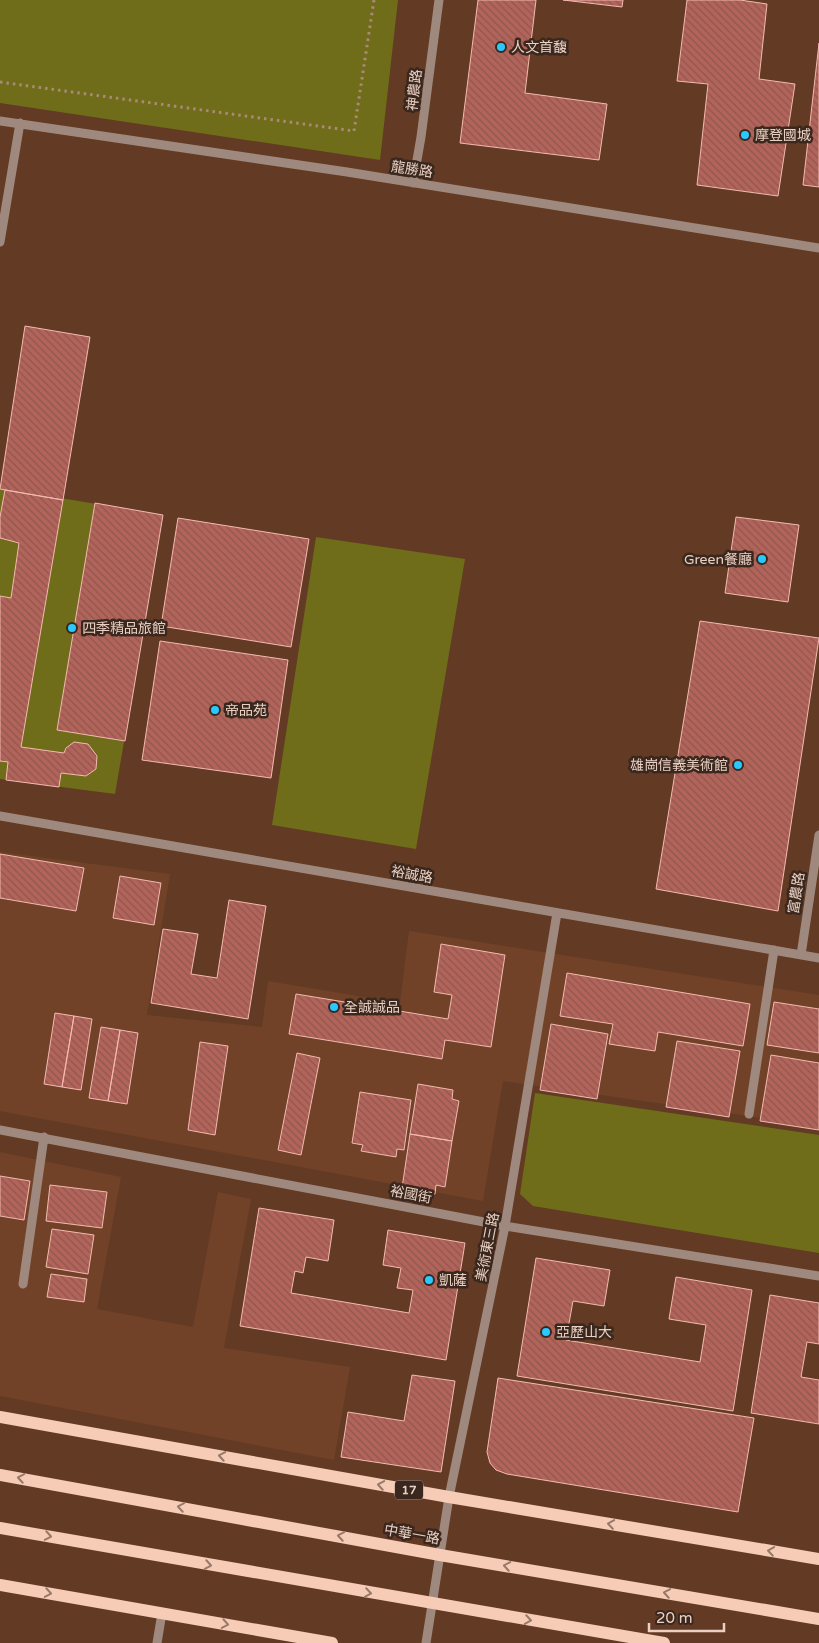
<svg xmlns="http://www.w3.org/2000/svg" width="819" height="1643" font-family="'Varela Round','Noto Sans TC',sans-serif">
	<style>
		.built { fill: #724228 }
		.green { fill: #6f6d19 }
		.building { fill: url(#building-back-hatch); stroke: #f3bab2 }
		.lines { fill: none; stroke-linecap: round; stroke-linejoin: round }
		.path { stroke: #aa8978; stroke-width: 3; stroke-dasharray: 2.5 4; stroke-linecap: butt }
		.minor { stroke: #9f897f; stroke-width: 9 }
		.major { stroke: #f7ccb6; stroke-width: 12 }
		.oneway { stroke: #987a6a }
		.poi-dot { fill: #29c8ff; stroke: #3a271d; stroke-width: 2 }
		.labels { text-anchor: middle; stroke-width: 5; stroke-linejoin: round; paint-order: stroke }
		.shield { fill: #3a271d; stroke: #b59d91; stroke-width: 1 }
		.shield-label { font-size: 12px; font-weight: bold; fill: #ead0c3 }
		.poi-label { font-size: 14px; fill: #ead0c3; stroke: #3a271d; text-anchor: start }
		.street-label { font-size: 14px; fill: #ead0c3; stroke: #3a271d }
	</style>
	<defs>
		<pattern id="building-back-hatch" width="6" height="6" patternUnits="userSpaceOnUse" patternTransform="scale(1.25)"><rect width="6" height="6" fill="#b3645a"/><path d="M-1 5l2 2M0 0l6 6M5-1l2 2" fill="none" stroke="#8d574f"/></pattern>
	</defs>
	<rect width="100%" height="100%" fill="#633a24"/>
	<!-- built -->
	<path class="built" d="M 0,852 L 170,874 L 147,1015 L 262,1027 L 268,981 L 400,1003 L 409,931 L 819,995 L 819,1126 L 503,1081 L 483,1201 L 0,1111 Z
		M 0,1152 L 121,1177 L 97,1309 L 193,1327 L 218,1192 L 251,1199 L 224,1348 L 350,1367 L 334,1460 L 0,1396 Z"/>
	<!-- green -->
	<path class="green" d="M 0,0 L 398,0 L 380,160 L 0,103 Z
		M 0,488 L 163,515 L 115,794 L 0,779 Z
		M 316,537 L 465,559 L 416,849 L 272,825 Z
		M 535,1093 L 819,1135 L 819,1253 L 533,1206 L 520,1194 Z"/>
	<!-- building -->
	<path class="building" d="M 478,0 L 536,0 L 525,93 L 607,104 L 599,160 L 460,143 Z
		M 563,0 L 623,0 L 622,7 Z
		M 687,0 L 740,0 L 767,4 L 759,79 L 795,84 L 778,196 L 697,185 L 708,84 L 677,81 Z
		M 819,43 L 819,187 L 803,185 Z
		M 25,326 L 90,337 L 63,500 L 0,489 Z
		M 5,490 L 63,500 L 21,747 L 64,753 L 66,748 L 74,742 L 88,744 L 97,756 L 96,769 L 86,776 L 61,773 L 59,787 L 6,780 L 8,762 L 0,761 L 0,596 L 11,598 L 19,543 L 0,538 L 0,517 Z
		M 95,503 L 163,515 L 125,741 L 57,730 Z
		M 736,517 L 799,525 L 788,602 L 725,593 Z
		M 178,518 L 309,539 L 291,647 L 161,626 Z
		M 700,621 L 819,638 L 778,911 L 656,889 Z
		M 160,641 L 288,660 L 271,778 L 142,760 Z
		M 0,854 L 84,868 L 76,911 L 0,898 Z
		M 120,876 L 161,883 L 154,925 L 113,918 Z
		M 229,900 L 266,906 L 248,1019 L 151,1003 L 163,929 L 198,934 L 191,974 L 217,978 Z
		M 441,944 L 505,955 L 491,1047 L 445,1040 L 442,1059 L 289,1034 L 296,994 L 448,1019 L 452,995 L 434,992 Z
		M 567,973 L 750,1004 L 743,1046 L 658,1032 L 655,1051 L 609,1044 L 613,1024 L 560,1016 Z
		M 774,1002 L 819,1009 L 819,1053 L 767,1045 Z
		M 55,1013 L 74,1016 L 62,1087 L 44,1084 Z
		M 74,1016 L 92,1019 L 81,1090 L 62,1087 Z
		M 551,1024 L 608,1034 L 597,1099 L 540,1090 Z
		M 101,1027 L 120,1030 L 108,1101 L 89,1098 Z
		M 120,1030 L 138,1033 L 127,1104 L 108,1101 Z
		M 677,1041 L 740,1051 L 729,1117 L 666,1107 Z
		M 200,1042 L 228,1046 L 215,1135 L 188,1130 Z
		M 297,1053 L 320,1058 L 301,1155 L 278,1150 Z
		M 771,1055 L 819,1063 L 819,1130 L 760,1121 Z
		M 418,1084 L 453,1090 L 452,1099 L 459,1101 L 452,1141 L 410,1134 Z
		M 360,1092 L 411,1100 L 404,1150 L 397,1149 L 396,1157 L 361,1151 L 363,1145 L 352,1143 Z
		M 410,1134 L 452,1141 L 445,1187 L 436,1185 L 435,1194 L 402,1188 Z
		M 0,1176 L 30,1181 L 24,1220 L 0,1216 Z
		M 50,1185 L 107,1192 L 102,1228 L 46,1221 Z
		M 259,1208 L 334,1220 L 328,1261 L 306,1257 L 303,1273 L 295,1271 L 291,1293 L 409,1313 L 413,1290 L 397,1288 L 401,1268 L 383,1265 L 388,1230 L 465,1243 L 446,1360 L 240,1326 Z
		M 52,1229 L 94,1235 L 88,1274 L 46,1267 Z
		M 536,1258 L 610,1270 L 604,1306 L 573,1301 L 566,1340 L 700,1362 L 706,1325 L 669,1319 L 676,1277 L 752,1290 L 733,1411 L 517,1376 Z
		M 51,1274 L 87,1279 L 84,1302 L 47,1297 Z
		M 770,1295 L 819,1303 L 819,1344 L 807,1342 L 801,1377 L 819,1380 L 819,1424 L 751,1413 Z
		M 412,1375 L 455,1381 L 441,1472 L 341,1457 L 348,1412 L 404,1421 Z
		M 498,1378 L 754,1418 L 738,1512 L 507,1474 L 496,1470 L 490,1463 L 487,1452 Z"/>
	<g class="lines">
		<!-- path -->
		<path class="path" d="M 0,82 L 354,131 L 374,0"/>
		<!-- minor -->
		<path class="minor" d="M 0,121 L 347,172 L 819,248
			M 413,183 L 421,137 L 439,0
			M 0,242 L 20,123
			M 0,816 L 819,958
			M 801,955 L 819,835
			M 749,1114 L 774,950
			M 0,1130 L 505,1226 L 819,1276
			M 23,1284 L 44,1137
			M 157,1643 L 162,1613
			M 426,1643 L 449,1497 L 505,1226 L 557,913"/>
		<!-- major -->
		<path class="major" d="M 0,1417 L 449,1497 L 819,1559
			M 0,1475 L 440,1555 L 819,1619
			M 0,1528 L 664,1643
			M 0,1585 L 332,1643"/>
	</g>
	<!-- one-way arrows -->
	<defs><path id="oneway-chevron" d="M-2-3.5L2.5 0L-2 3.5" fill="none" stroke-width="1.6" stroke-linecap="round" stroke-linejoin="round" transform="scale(1.25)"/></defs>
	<g class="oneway">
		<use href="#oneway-chevron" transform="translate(222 1456) rotate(-170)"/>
		<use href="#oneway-chevron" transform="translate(21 1478) rotate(-170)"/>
		<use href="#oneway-chevron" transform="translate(381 1485) rotate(-170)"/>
		<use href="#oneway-chevron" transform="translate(181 1507) rotate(-170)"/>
		<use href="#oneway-chevron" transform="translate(611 1524) rotate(-171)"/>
		<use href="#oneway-chevron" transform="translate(48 1536) rotate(10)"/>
		<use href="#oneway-chevron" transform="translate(341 1536) rotate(-170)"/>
		<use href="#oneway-chevron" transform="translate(771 1551) rotate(-171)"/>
		<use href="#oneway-chevron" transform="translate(208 1565) rotate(10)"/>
		<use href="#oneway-chevron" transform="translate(507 1566) rotate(-170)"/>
		<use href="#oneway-chevron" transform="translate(48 1593) rotate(10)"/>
		<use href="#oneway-chevron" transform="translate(368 1593) rotate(9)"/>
		<use href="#oneway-chevron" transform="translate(667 1593) rotate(-170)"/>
		<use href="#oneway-chevron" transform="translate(528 1620) rotate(9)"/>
		<use href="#oneway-chevron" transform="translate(225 1624) rotate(10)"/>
	</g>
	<!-- markers -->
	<g class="poi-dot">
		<circle cx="501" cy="47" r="5"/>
		<circle cx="745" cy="135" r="5"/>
		<circle cx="762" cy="559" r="5"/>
		<circle cx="72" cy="628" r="5"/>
		<circle cx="215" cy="710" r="5"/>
		<circle cx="738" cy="765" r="5"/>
		<circle cx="334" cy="1007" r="5"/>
		<circle cx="429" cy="1280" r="5"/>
		<circle cx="546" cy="1332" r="5"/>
	</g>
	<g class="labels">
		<!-- shield labels -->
		<rect class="shield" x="395" y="1480.5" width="28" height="19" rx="4"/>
		<g class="shield-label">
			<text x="409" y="1494">17</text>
		</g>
		<!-- poi labels -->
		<g class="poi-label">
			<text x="511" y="52">人文首馥</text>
			<text x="755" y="140">摩登國城</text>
			<text x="752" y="564" text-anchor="end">Green餐廳</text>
			<text x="82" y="633">四季精品旅館</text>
			<text x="225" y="715">帝品苑</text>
			<text x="728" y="770" text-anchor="end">雄崗信義美術館</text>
			<text x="344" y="1012">全誠誠品</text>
			<text x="439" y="1285">凱薩</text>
			<text x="556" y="1337">亞歷山大</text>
		</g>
		<!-- street labels -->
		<g class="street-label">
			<text transform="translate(414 90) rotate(-83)" y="5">神農路</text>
			<text transform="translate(412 169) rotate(9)" y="5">龍勝路</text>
			<text transform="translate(412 874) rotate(10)" y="5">裕誠路</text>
			<text transform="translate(796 893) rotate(-81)" y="5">富農路</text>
			<text transform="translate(411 1194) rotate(11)" y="5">裕國街</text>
			<text transform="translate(487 1247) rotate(-79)" y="5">美術東三路</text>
			<text transform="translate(412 1534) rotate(10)" y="5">中華一路</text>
		</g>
	</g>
	<!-- scale -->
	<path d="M649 1623v8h75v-8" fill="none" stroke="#ead0c3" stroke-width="2.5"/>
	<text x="656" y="1623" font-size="15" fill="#ead0c3" stroke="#3a271d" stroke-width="4" paint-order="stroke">20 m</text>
</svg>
